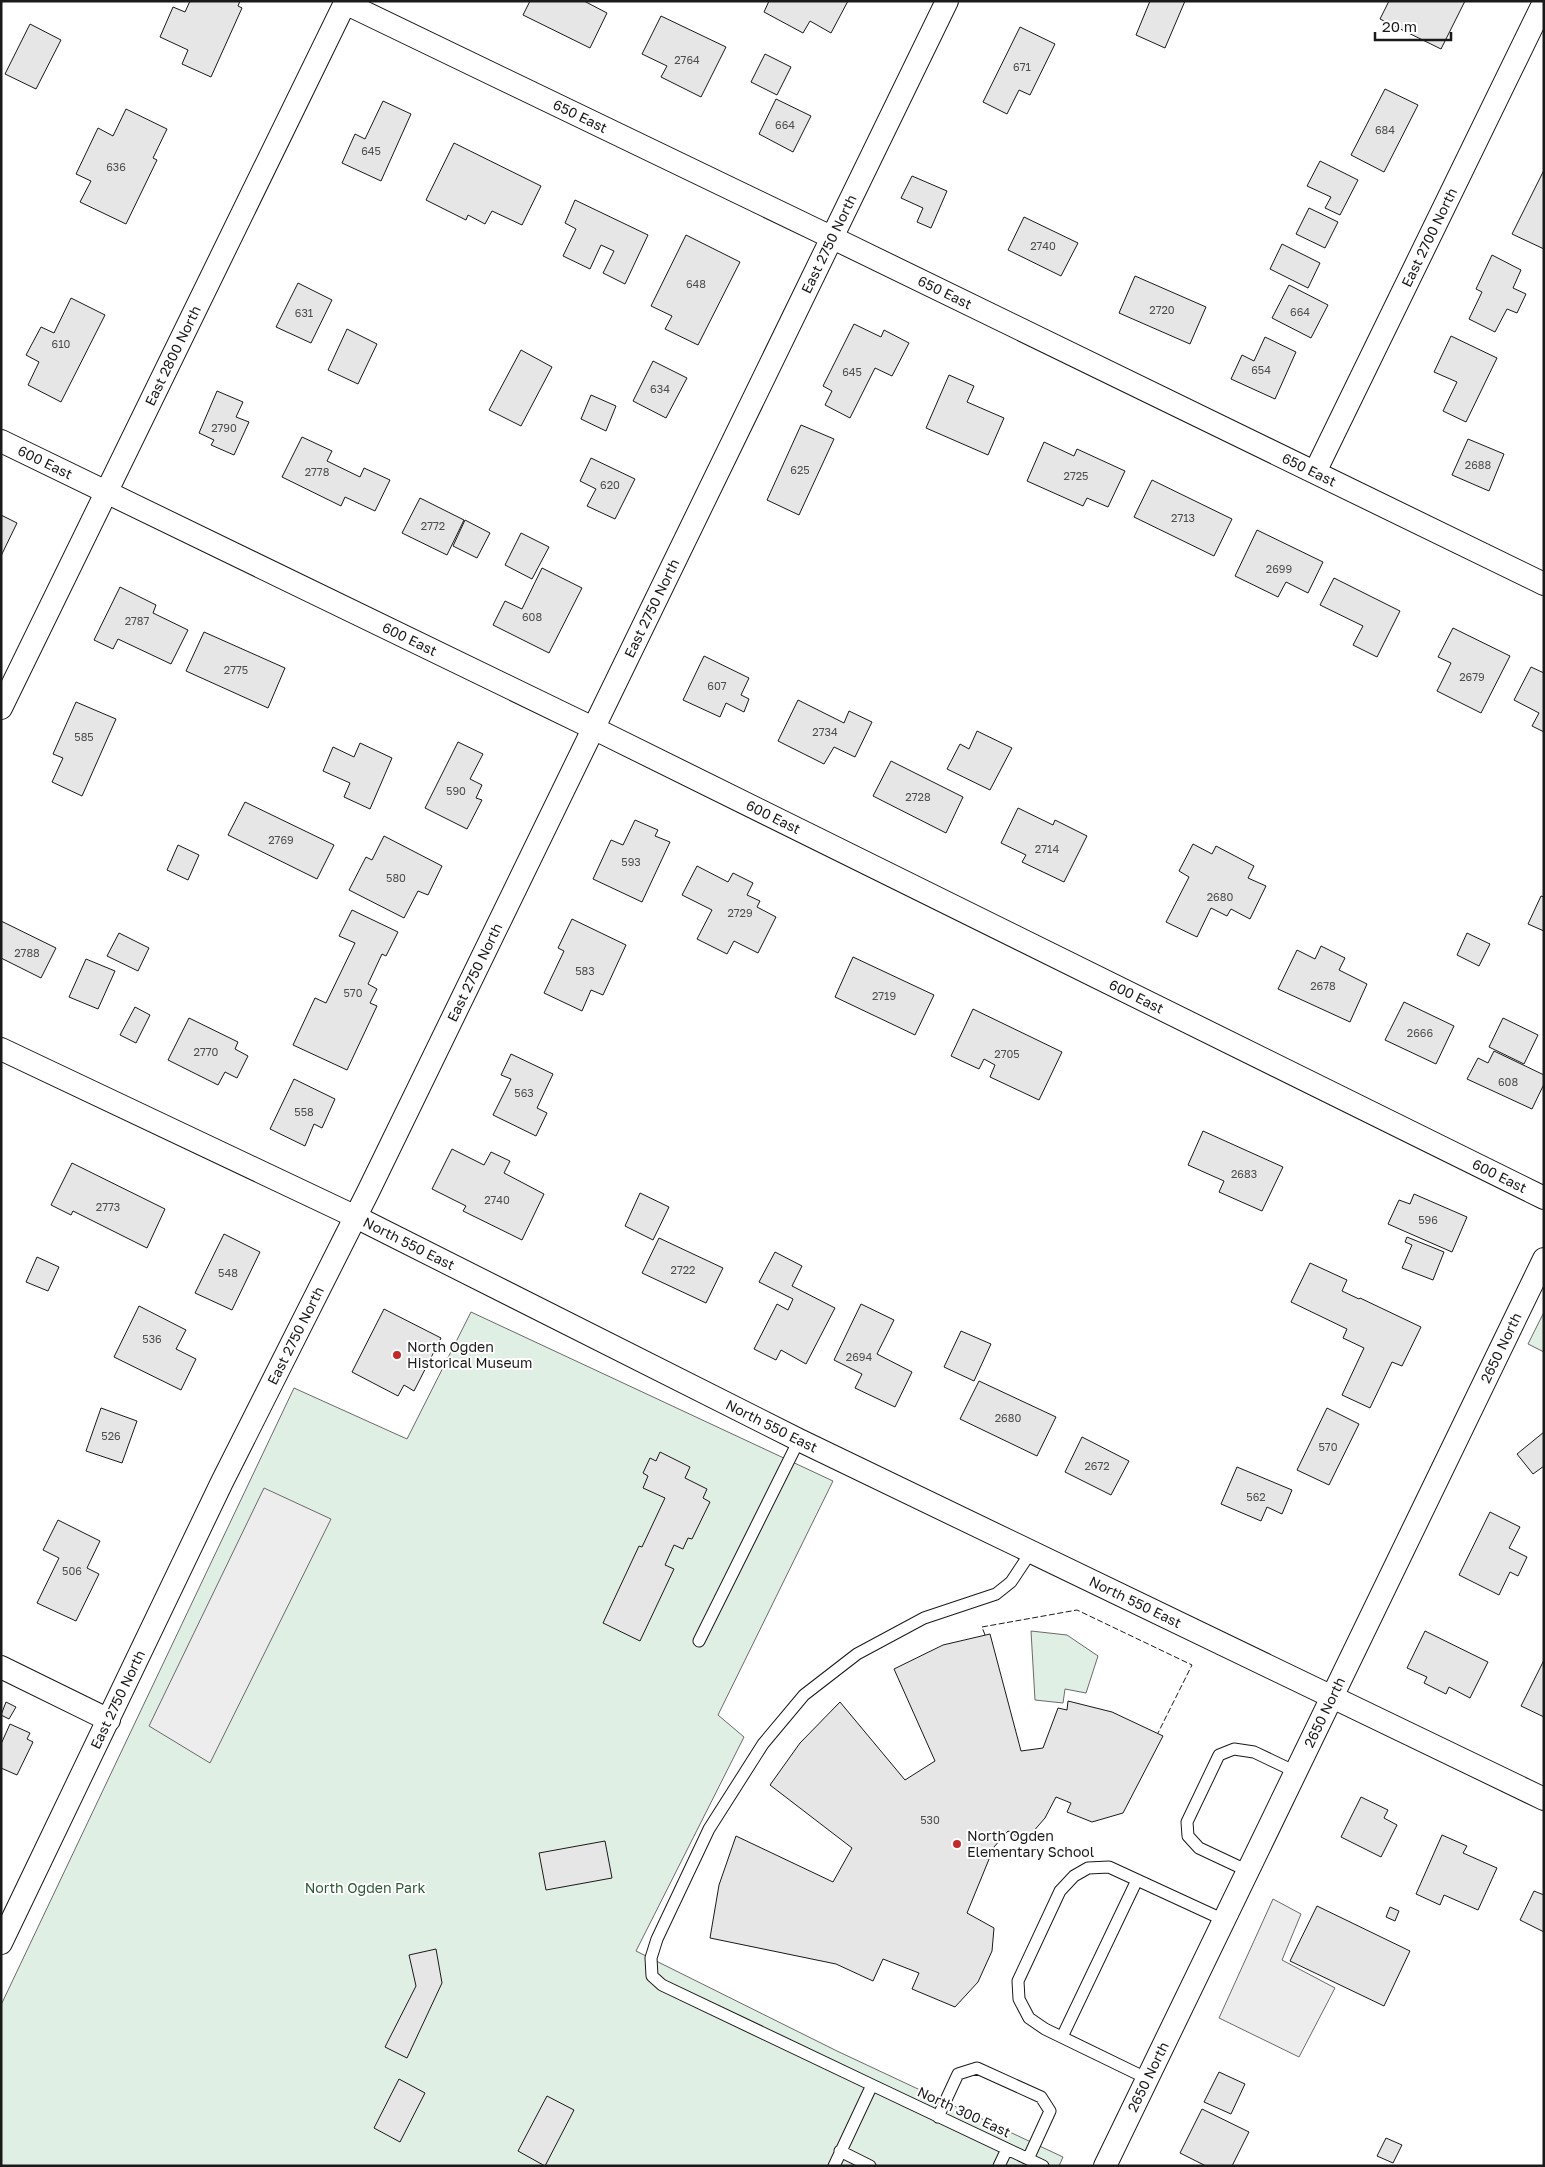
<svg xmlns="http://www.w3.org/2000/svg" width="1545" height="2167" font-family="'Golos Text',sans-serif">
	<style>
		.green { fill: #e0efe3; stroke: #6a6a6a }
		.parking { fill: #ededed; stroke: #6a6a6a }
		.building { fill: #e6e6e6; stroke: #1a1a1a }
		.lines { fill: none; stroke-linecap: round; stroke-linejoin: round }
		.service-casing { stroke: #1a1a1a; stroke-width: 13 }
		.minor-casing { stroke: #1a1a1a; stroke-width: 24 }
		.service { stroke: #fff; stroke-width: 11 }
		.minor { stroke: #fff; stroke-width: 22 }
		.fence { stroke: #1a1a1a; stroke-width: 1; stroke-dasharray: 6 2.5; stroke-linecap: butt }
		.poi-dot { fill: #c62828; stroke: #fff; stroke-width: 2 }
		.labels { text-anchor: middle; stroke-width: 4; stroke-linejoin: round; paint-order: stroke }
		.number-label { font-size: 11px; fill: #4d4d4d }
		.street-label { font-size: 14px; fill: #1a1a1a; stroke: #fff }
		.poi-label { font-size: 14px; fill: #1a1a1a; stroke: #fff; text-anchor: start }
		.park-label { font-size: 14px; fill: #2b5a34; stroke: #fff }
	</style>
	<rect width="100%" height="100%" fill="#fff"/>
	<!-- green -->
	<path class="green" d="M 471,1312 L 833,1481 L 718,1715 L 744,1737 L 636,1951 L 837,2051 L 1063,2157 L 1059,2166 L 1,2166 L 1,2005 L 294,1388 L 407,1439 Z
		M 1544,1312 L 1544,1352 L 1528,1344 Z
		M 1031,1631 L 1067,1635 L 1098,1656 L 1086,1693 L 1065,1689 L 1063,1703 L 1035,1700 Z"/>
	<!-- parking -->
	<path class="parking" d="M 264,1488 L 331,1519 L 210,1763 L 149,1726 Z
		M 1273,1899 L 1301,1914 L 1282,1960 L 1335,1988 L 1299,2057 L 1219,2018 Z"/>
	<!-- building -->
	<path class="building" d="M 190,1 L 240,1 L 238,6 L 242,8 L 211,77 L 182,64 L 188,50 L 160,37 L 173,7 L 185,12 Z
		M 530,1 L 584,1 L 607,13 L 590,48 L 523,15 Z
		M 769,1 L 848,1 L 831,33 L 810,21 L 803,33 L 764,12 Z
		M 1150,1 L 1185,1 L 1165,48 L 1136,35 Z
		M 1389,1 L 1465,1 L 1441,49 L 1380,19 Z
		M 661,16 L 726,47 L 701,97 L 661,77 L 667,66 L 642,54 Z
		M 30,24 L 61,40 L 36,89 L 5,74 Z
		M 1020,27 L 1055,44 L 1030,95 L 1019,90 L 1007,114 L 983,102 Z
		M 765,54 L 791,67 L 777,95 L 751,82 Z
		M 1385,89 L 1418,105 L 1384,172 L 1351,155 Z
		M 776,99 L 811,116 L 793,152 L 759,134 Z
		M 383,101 L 411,114 L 381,181 L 342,163 L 355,134 L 365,139 Z
		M 126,109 L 167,129 L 153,158 L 157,160 L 126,224 L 80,202 L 91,181 L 76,174 L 98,128 L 113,136 Z
		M 454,143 L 541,186 L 522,225 L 492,211 L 485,224 L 468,215 L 466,220 L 426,200 Z
		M 1320,161 L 1358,180 L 1340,215 L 1325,208 L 1331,197 L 1307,186 Z
		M 1544,170 L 1544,249 L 1512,234 Z
		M 912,176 L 947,191 L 931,228 L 917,222 L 923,208 L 901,198 Z
		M 575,200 L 648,235 L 625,284 L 603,273 L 614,251 L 601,245 L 590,269 L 563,256 L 576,229 L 565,223 Z
		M 1309,208 L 1338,222 L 1325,248 L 1296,234 Z
		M 1024,217 L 1078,243 L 1061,276 L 1008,250 Z
		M 686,235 L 740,262 L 698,345 L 665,329 L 672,316 L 651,306 Z
		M 1282,244 L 1320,263 L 1308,288 L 1270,269 Z
		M 1492,255 L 1521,270 L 1513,288 L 1526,294 L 1517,313 L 1507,309 L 1495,332 L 1469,319 L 1482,292 L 1476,289 Z
		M 1135,276 L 1206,307 L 1190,344 L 1119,313 Z
		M 298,283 L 332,300 L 311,343 L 276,327 Z
		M 1289,285 L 1328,305 L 1311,338 L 1272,318 Z
		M 71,298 L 105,315 L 61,402 L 28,385 L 39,362 L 26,355 L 41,327 L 54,333 Z
		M 854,324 L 881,337 L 884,330 L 909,343 L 892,376 L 875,368 L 850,418 L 825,405 L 832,391 L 823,386 Z
		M 347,329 L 377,344 L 358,384 L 328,370 Z
		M 1451,336 L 1497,358 L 1466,422 L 1443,411 L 1457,382 L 1434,372 Z
		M 1265,337 L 1296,352 L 1275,399 L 1231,379 L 1242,355 L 1254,361 Z
		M 521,350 L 552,367 L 521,426 L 489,410 Z
		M 653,361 L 687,378 L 666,418 L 633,401 Z
		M 949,375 L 974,386 L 967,402 L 1004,418 L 988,455 L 926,428 Z
		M 217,391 L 243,402 L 236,417 L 249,422 L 234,455 L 211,445 L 214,440 L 199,433 Z
		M 591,395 L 616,406 L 606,431 L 581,419 Z
		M 801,425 L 834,439 L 799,515 L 767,500 Z
		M 302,437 L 332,451 L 327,461 L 360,477 L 364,468 L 390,480 L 375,511 L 345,497 L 341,506 L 282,477 Z
		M 1468,439 L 1504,454 L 1489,491 L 1452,475 Z
		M 1044,442 L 1074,456 L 1077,449 L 1125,471 L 1108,507 L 1087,498 L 1083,506 L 1027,481 Z
		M 591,458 L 635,479 L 615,519 L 587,506 L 596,489 L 580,481 Z
		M 1152,480 L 1232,519 L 1214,556 L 1134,517 Z
		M 420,498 L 464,520 L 447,555 L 402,533 Z
		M 1,515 L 17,523 L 1,556 Z
		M 465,520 L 490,533 L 477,558 L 453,546 Z
		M 1257,530 L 1323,562 L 1308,593 L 1286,582 L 1278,597 L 1235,576 Z
		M 521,533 L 549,547 L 532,579 L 505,565 Z
		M 542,568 L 582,588 L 549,653 L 493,625 L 505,601 L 522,609 Z
		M 1334,578 L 1400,611 L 1377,657 L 1353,645 L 1363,626 L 1320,605 Z
		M 120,587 L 156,605 L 153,613 L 188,630 L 171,664 L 118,639 L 113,649 L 94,640 Z
		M 1453,628 L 1510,656 L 1481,713 L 1437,691 L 1451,663 L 1438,657 Z
		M 204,632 L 285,668 L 268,708 L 186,671 Z
		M 704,656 L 749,678 L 741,695 L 749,699 L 744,712 L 726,703 L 720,717 L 683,700 Z
		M 1531,667 L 1544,673 L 1544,732 L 1532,726 L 1539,713 L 1514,700 Z
		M 798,700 L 844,723 L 849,711 L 872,722 L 855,757 L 834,747 L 824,764 L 778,741 Z
		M 76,702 L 116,719 L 82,796 L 52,782 L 63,758 L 53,754 Z
		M 977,731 L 1012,748 L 990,790 L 947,769 L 960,744 L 969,749 Z
		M 458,742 L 483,754 L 470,779 L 482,785 L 476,798 L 482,800 L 467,829 L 425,808 Z
		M 360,743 L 392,758 L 370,809 L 344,797 L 350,783 L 323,771 L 333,747 L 354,757 Z
		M 891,761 L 963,797 L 946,833 L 873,796 Z
		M 245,802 L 334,845 L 317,879 L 228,835 Z
		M 1018,808 L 1053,825 L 1055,820 L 1087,836 L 1064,882 L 1022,862 L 1026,855 L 1001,843 Z
		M 635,820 L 658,830 L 655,836 L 670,842 L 642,902 L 593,879 L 611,840 L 623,845 Z
		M 384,836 L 442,866 L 428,895 L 418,891 L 404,918 L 349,890 L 366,857 L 372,860 Z
		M 1193,844 L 1212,854 L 1216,846 L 1254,866 L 1248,878 L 1266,886 L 1250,919 L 1231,909 L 1227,916 L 1211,908 L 1197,937 L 1166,922 L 1189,877 L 1179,871 Z
		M 178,845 L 199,855 L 188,880 L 167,870 Z
		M 697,866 L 728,882 L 733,873 L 753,883 L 747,895 L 760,901 L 757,907 L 776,917 L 758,953 L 734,941 L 727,954 L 697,939 L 712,910 L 682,895 Z
		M 1541,896 L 1544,897 L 1544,931 L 1528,924 Z
		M 352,910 L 398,932 L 386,956 L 382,954 L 368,984 L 377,989 L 370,1003 L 377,1006 L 347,1070 L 293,1045 L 315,998 L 326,1003 L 355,943 L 339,936 Z
		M 572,919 L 626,945 L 603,995 L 591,990 L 582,1011 L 544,993 L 564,951 L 558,948 Z
		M 1,921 L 56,948 L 41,978 L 1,958 Z
		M 119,933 L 149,948 L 138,971 L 107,956 Z
		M 1467,933 L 1490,944 L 1479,966 L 1457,955 Z
		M 1321,946 L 1345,958 L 1339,970 L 1367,984 L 1350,1022 L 1278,989 L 1297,950 L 1315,959 Z
		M 853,957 L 934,995 L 915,1035 L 835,997 Z
		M 86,959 L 115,971 L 98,1009 L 69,997 Z
		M 1404,1002 L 1454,1026 L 1436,1064 L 1385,1040 Z
		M 135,1007 L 150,1015 L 136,1043 L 120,1035 Z
		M 973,1009 L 1062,1052 L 1039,1100 L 990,1077 L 995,1065 L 984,1059 L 979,1069 L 951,1056 Z
		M 189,1018 L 238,1042 L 235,1049 L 248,1056 L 237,1078 L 225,1072 L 218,1085 L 168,1060 Z
		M 1503,1018 L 1538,1035 L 1524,1064 L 1489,1047 Z
		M 1494,1051 L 1544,1075 L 1544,1084 L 1532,1109 L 1467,1079 L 1478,1058 L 1488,1063 Z
		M 511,1054 L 553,1074 L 537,1108 L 547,1113 L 536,1136 L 493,1115 L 511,1079 L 501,1075 Z
		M 294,1079 L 335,1099 L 322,1128 L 314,1124 L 305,1146 L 270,1129 Z
		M 1203,1131 L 1283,1167 L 1262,1211 L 1219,1192 L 1224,1181 L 1188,1165 Z
		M 452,1149 L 484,1165 L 491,1152 L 510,1161 L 504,1173 L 544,1194 L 522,1240 L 463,1211 L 466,1206 L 432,1189 Z
		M 72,1163 L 165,1209 L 147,1248 L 73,1211 L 71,1215 L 51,1205 Z
		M 640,1193 L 669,1207 L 653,1240 L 625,1226 Z
		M 1414,1194 L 1467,1217 L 1452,1252 L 1388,1224 L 1399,1200 L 1410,1204 Z
		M 224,1234 L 260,1252 L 232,1310 L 195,1293 Z
		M 1407,1237 L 1444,1252 L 1433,1280 L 1402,1268 L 1412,1245 L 1405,1242 Z
		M 659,1238 L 723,1268 L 706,1303 L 642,1273 Z
		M 775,1252 L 802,1266 L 792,1286 L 835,1308 L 806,1364 L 781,1350 L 776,1360 L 754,1349 L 777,1304 L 788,1310 L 793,1299 L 759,1282 Z
		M 37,1257 L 59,1267 L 48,1291 L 26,1282 Z
		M 1310,1263 L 1347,1280 L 1342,1291 L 1359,1299 L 1360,1298 L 1421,1327 L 1402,1366 L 1392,1362 L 1370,1408 L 1342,1395 L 1364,1348 L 1343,1338 L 1347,1329 L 1291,1302 Z
		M 861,1304 L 894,1320 L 877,1354 L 912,1372 L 895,1407 L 855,1388 L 862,1374 L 834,1360 Z
		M 139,1306 L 186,1330 L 176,1349 L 196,1359 L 181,1390 L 114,1357 Z
		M 384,1309 L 441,1338 L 414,1391 L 404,1385 L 398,1396 L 352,1372 Z
		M 961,1331 L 991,1344 L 974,1381 L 944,1367 Z
		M 979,1381 L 1056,1417 L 1037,1456 L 960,1419 Z
		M 101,1408 L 137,1421 L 122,1463 L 86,1451 Z
		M 1327,1408 L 1359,1424 L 1329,1485 L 1297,1470 Z
		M 1544,1432 L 1544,1466 L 1533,1474 L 1517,1454 Z
		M 1082,1437 L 1129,1461 L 1111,1495 L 1065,1472 Z
		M 660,1452 L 690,1467 L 685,1478 L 707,1489 L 703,1498 L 710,1502 L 692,1539 L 688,1538 L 683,1549 L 674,1545 L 665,1565 L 674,1569 L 640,1641 L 603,1623 L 639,1546 L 642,1547 L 665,1498 L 643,1488 L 648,1476 L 643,1473 L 650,1458 L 656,1461 Z
		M 1237,1467 L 1292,1490 L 1282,1514 L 1267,1507 L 1261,1521 L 1221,1504 Z
		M 1490,1512 L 1520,1527 L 1509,1548 L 1527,1557 L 1518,1576 L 1510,1572 L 1499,1595 L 1459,1575 Z
		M 58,1520 L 100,1541 L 87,1568 L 99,1574 L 76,1621 L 37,1603 L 59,1558 L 43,1550 Z
		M 1425,1631 L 1488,1662 L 1470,1698 L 1449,1687 L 1446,1694 L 1424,1683 L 1427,1677 L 1407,1668 Z
		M 990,1634 L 1021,1751 L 1043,1748 L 1058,1708 L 1067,1710 L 1068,1701 L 1112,1712 L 1163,1736 L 1123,1813 L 1092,1822 L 1067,1812 L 1071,1803 L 1056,1797 L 1045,1818 L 1025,1841 L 1008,1831 L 994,1847 L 967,1913 L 994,1928 L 992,1951 L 978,1982 L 955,2007 L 912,1989 L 919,1973 L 883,1959 L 873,1981 L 836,1964 L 710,1938 L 719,1885 L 736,1836 L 833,1882 L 852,1848 L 770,1785 L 800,1743 L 840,1702 L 905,1780 L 935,1761 L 894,1669 L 943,1645 Z
		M 1544,1660 L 1544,1717 L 1521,1706 Z
		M 6,1702 L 16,1707 L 9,1719 L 1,1715 Z
		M 10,1724 L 30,1733 L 27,1739 L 33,1742 L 17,1775 L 1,1768 L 1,1744 Z
		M 1361,1797 L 1388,1810 L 1384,1818 L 1397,1825 L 1381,1857 L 1341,1837 Z
		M 1442,1835 L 1467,1846 L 1463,1853 L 1497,1868 L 1478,1910 L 1444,1895 L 1440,1905 L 1416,1894 Z
		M 605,1841 L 612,1878 L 546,1890 L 539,1853 Z
		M 1534,1891 L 1544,1895 L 1544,1932 L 1520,1920 Z
		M 1317,1906 L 1410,1951 L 1384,2006 L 1290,1961 Z
		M 1390,1907 L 1399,1911 L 1395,1921 L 1386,1917 Z
		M 436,1949 L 442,1983 L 407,2058 L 385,2047 L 416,1986 L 409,1955 Z
		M 1219,2072 L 1245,2084 L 1231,2114 L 1204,2102 Z
		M 399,2079 L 425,2093 L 400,2142 L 374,2128 Z
		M 547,2096 L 574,2110 L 545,2166 L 518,2151 Z
		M 1202,2109 L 1249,2132 L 1232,2166 L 1206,2166 L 1180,2153 Z
		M 1386,2138 L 1402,2145 L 1393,2163 L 1377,2156 Z"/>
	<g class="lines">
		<defs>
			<path id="service" d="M 699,1641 L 799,1440
				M 1248,1871 L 1199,1848 L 1188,1836 L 1187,1822 L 1219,1755 L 1234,1749 L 1254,1752 L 1296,1772
				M 1062,2037 L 1137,1880
				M 1148,2079 L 1045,2029 L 1029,2018 L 1019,1999 L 1018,1981 L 1060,1891 L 1074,1876 L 1088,1868 L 1109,1867 L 1224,1920
				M 872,2085 L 1043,2166
				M 938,2117 L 958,2074 L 977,2068 L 1041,2097 L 1050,2111 L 1028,2159
				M 840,2151 L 870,2166
				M 834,2166 L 872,2085 L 662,1985 L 652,1976 L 651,1958 L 657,1939 L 709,1829 L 763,1744 L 804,1695 L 857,1654 L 924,1618 L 996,1594 L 1011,1582 L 1031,1552
				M 999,2166 L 1007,2149"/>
			<g id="minor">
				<path id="s1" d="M 345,3 L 833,238 L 1544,584"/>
				<path id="s2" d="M 1,441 L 593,728 L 1544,1198"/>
				<path id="s3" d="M 1315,472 L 1544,2"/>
				<path id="s4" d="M 1,708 L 346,1"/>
				<path id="s5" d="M 1,1049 L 356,1217 L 799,1440 L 1544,1799"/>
				<path d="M 1,1667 L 109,1720"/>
				<path id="s6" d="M 1,1943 L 222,1482 L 368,1192 L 947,1"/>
				<path id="s7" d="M 1105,2166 L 1544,1259"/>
			</g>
		</defs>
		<!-- service casing -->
		<use href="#service" class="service-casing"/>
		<!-- minor casing -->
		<use href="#minor" class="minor-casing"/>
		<!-- service -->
		<use href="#service" class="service"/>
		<!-- minor -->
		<use href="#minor" class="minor"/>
		<!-- fence -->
		<path class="fence" d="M 985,1635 L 982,1627 L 1077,1610 L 1192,1665 L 1158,1733"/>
	</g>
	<!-- markers -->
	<g class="poi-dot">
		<circle cx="397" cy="1355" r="5"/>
		<circle cx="957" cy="1844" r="5"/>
	</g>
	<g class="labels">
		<!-- number labels -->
		<g class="number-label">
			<text x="687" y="64">2764</text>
			<text x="1022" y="71">671</text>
			<text x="785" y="129">664</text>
			<text x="1385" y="134">684</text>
			<text x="371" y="155">645</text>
			<text x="116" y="171">636</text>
			<text x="1043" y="250">2740</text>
			<text x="696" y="288">648</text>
			<text x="1162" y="314">2720</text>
			<text x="1300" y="316">664</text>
			<text x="304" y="317">631</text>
			<text x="61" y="348">610</text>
			<text x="1261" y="374">654</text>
			<text x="852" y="376">645</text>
			<text x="660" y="393">634</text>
			<text x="224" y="432">2790</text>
			<text x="1478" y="469">2688</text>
			<text x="800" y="474">625</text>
			<text x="317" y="476">2778</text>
			<text x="1076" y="480">2725</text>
			<text x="610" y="489">620</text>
			<text x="1183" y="522">2713</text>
			<text x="433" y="530">2772</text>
			<text x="1279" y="573">2699</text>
			<text x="532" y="621">608</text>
			<text x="137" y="625">2787</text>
			<text x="236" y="674">2775</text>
			<text x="1472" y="681">2679</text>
			<text x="717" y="690">607</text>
			<text x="825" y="736">2734</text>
			<text x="84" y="741">585</text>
			<text x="456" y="795">590</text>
			<text x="918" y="801">2728</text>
			<text x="281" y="844">2769</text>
			<text x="1047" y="853">2714</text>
			<text x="631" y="866">593</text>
			<text x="396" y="882">580</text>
			<text x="1220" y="901">2680</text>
			<text x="740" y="917">2729</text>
			<text x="27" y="957">2788</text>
			<text x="585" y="975">583</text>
			<text x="1323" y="990">2678</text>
			<text x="353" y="997">570</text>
			<text x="884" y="1000">2719</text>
			<text x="1420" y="1037">2666</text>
			<text x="206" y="1056">2770</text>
			<text x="1007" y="1058">2705</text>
			<text x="1508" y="1086">608</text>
			<text x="524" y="1097">563</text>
			<text x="304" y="1116">558</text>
			<text x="1244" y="1178">2683</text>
			<text x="497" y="1204">2740</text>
			<text x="108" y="1211">2773</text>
			<text x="1428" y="1224">596</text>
			<text x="683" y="1274">2722</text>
			<text x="228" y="1277">548</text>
			<text x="152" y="1343">536</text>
			<text x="859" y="1361">2694</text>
			<text x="1008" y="1422">2680</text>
			<text x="111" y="1440">526</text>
			<text x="1328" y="1451">570</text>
			<text x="1097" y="1470">2672</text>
			<text x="1256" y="1501">562</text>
			<text x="72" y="1575">506</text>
			<text x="930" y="1824">530</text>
		</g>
		<!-- street labels -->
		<g class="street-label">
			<text dy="5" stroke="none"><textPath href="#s1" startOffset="261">650 East</textPath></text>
			<text dy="5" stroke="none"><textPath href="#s3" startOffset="261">East 2700 North</textPath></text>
			<text dy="5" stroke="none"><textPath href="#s6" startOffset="1890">East 2750 North</textPath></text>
			<text dy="5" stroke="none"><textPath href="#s1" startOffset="666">650 East</textPath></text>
			<text dy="5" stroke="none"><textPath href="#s4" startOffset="392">East 2800 North</textPath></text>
			<text dy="5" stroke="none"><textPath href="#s2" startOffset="49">600 East</textPath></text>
			<text dy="5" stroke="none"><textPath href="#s1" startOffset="1071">650 East</textPath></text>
			<text dy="5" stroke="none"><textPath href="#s6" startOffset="1485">East 2750 North</textPath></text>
			<text dy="5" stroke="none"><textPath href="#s2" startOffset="454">600 East</textPath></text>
			<text dy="5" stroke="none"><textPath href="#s2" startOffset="859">600 East</textPath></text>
			<text dy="5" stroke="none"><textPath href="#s6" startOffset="1080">East 2750 North</textPath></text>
			<text dy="5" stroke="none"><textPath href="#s2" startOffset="1264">600 East</textPath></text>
			<text dy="5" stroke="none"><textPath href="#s2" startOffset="1669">600 East</textPath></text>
			<text dy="5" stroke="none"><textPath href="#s5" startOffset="452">North 550 East</textPath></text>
			<text dy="5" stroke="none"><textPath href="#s6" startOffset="675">East 2750 North</textPath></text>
			<text dy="5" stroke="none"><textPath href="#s7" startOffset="909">2650 North</textPath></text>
			<text dy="5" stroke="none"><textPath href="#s5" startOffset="858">North 550 East</textPath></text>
			<text dy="5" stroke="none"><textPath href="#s5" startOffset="1262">North 550 East</textPath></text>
			<text dy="5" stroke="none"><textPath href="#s6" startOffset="270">East 2750 North</textPath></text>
			<text dy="5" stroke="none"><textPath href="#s7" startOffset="504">2650 North</textPath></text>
			<text dy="5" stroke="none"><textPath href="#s7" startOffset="99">2650 North</textPath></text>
			<text transform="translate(964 2112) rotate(25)" y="5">North 300 East</text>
		</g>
		<!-- poi labels -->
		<g class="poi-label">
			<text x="407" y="1352">North Ogden<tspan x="407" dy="16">Historical Museum</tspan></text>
			<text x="967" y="1841">North Ogden<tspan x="967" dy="16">Elementary School</tspan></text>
		</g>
		<!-- park labels -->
		<g class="park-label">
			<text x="365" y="1893">North Ogden Park</text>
		</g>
	</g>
	<!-- border -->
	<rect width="1545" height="2167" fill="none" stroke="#1a1a1a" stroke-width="5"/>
	<!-- scale -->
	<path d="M1375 32v8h76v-8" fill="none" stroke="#1a1a1a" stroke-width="2.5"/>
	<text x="1382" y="32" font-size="15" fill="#1a1a1a" stroke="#ffffff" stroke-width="4" paint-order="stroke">20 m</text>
</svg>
